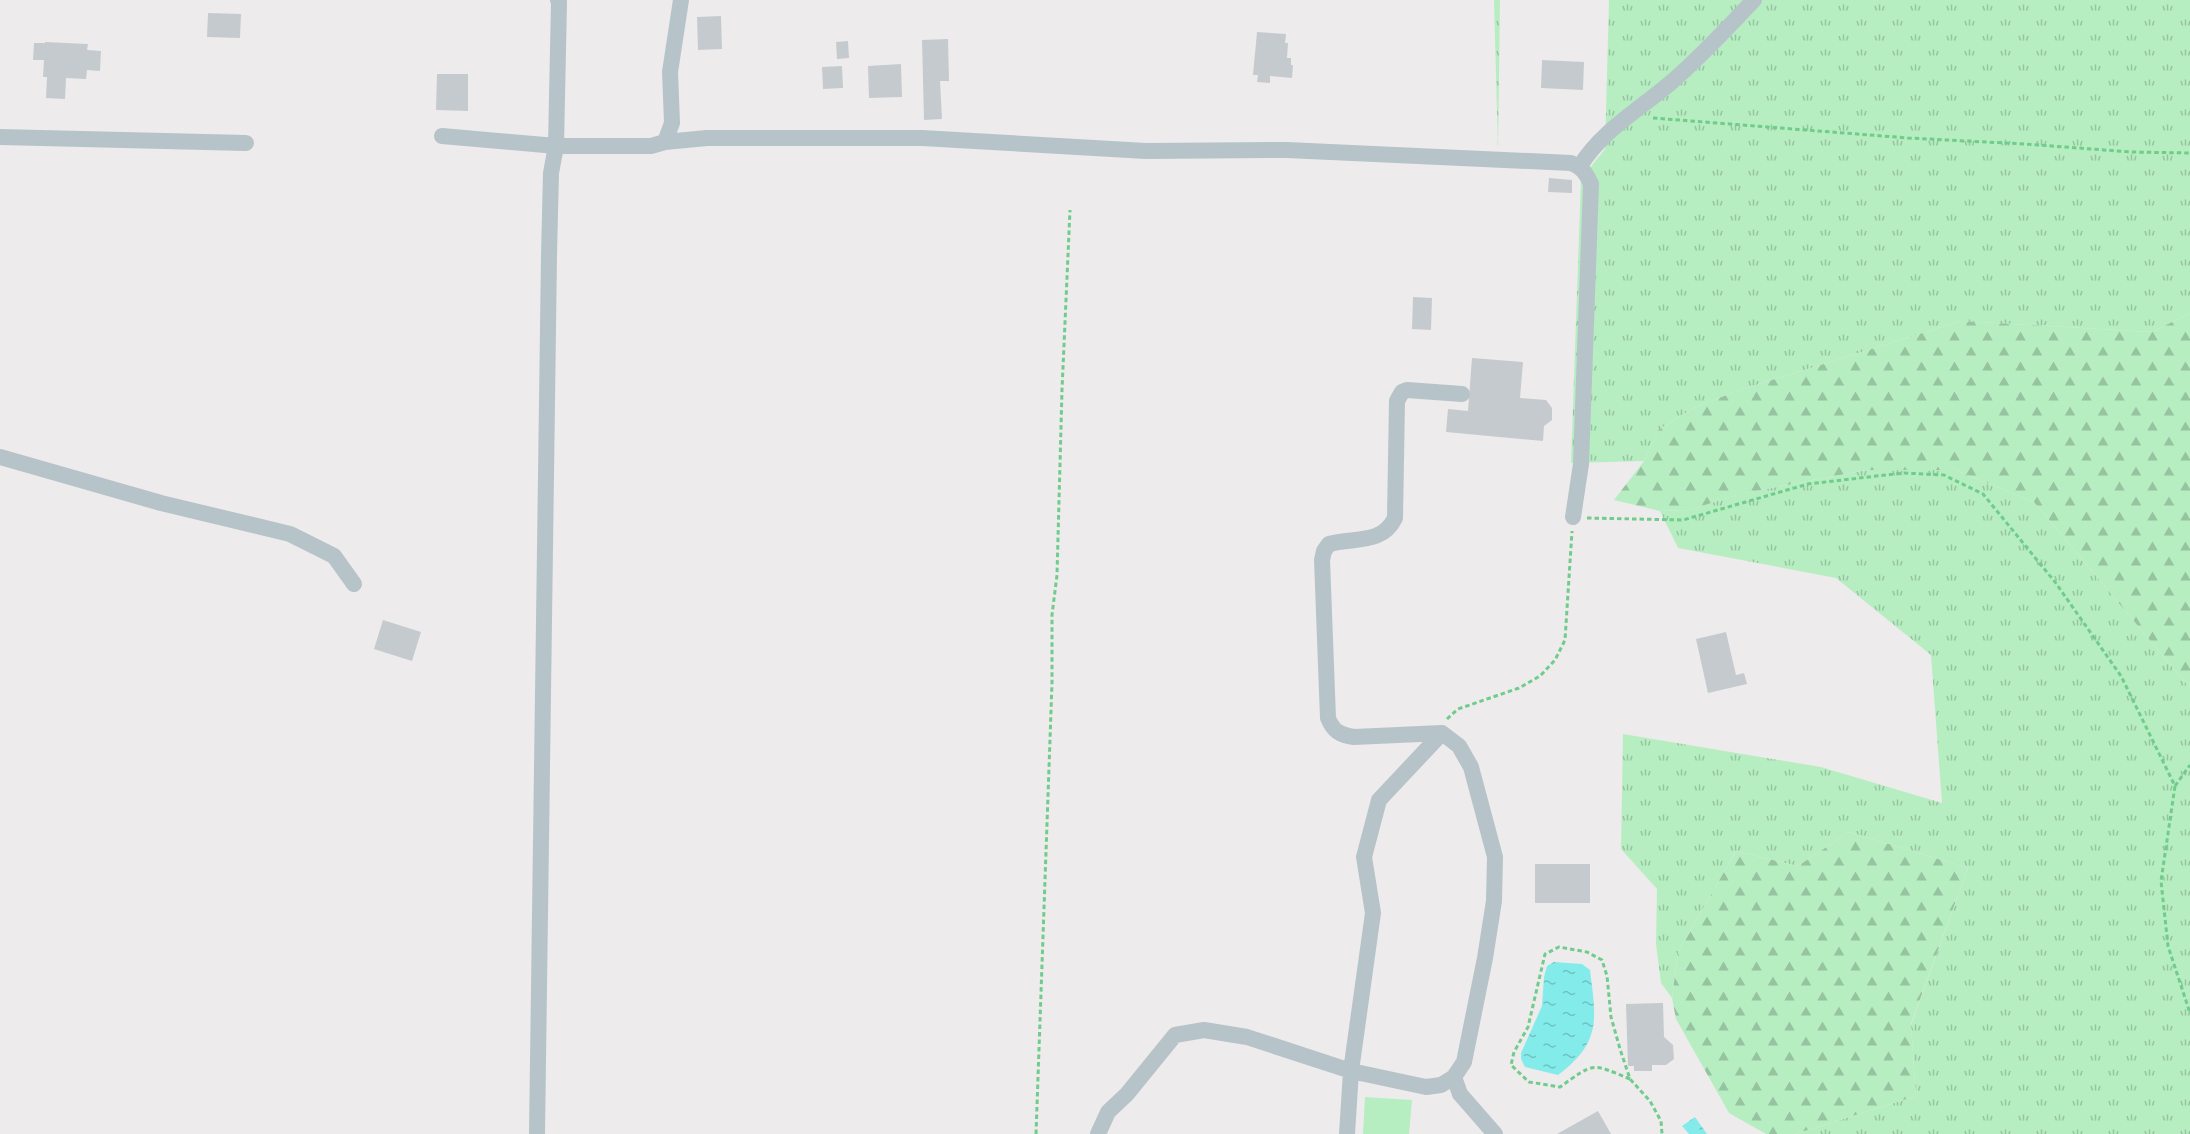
<svg xmlns="http://www.w3.org/2000/svg" width="2190" height="1134" font-family="Lato,sans-serif">
	<style>
		.grass { fill: url(#grass-tufts) }
		.forest { fill: url(#forest-firs) }
		.garden { fill: #b7eec1 }
		.water { fill: url(#water-ripples) }
		.building { fill: #c5cace }
		.lines { fill: none; stroke-linecap: round; stroke-linejoin: round }
		.path { stroke: #70cc8c; stroke-width: 3; stroke-dasharray: 4.5 3; stroke-linecap: butt }
		.minor { stroke: #b6c4c9; stroke-width: 16 }
	</style>
	<defs>
		<pattern id="grass-tufts" width="24" height="20" patternUnits="userSpaceOnUse" patternTransform="scale(1.5)"><rect width="24" height="20" fill="#b7eec1"/><path d="M3 7l-1-3M5 7V3M7 7l1-3M15 17l-1-3M17 17v-4M19 17l1-3" fill="none" stroke="#96c3a0"/></pattern>
		<pattern id="forest-firs" width="22" height="20" patternUnits="userSpaceOnUse" patternTransform="scale(1.5)"><rect width="22" height="20" fill="#b7eec1"/><path d="M5 1l3.5 6h-7zM16 11l3.5 6h-7z" fill="#96c3a0"/></pattern>
		<pattern id="water-ripples" width="26" height="14" patternUnits="userSpaceOnUse" patternTransform="scale(1.5)"><rect width="26" height="14" fill="#84ebeb"/><path d="M2 4q2-2 4 0t4 0M15 11q2-2 4 0t4 0" fill="none" stroke="#6ec1c1"/></pattern>
	</defs>
	<rect width="100%" height="100%" fill="#eeebec"/>
	<!-- grass -->
	<path class="grass" d="M 1494,0 L 1500,0 L 1498,150 Z
		M 1609,0 L 2190,0 L 2190,313 L 2152,332 L 1961,321 L 1734,392 L 1692,409 L 1658,430 L 1644,461 L 1571,463 L 1581,179 L 1605,149 Z
		M 1866,470 L 1955,470 L 2034,502 L 2190,688 L 2190,1134 L 1795,1134 L 1916,1096 L 1911,1025 L 1968,868 L 1849,832 L 1798,866 L 1736,851 L 1678,952 L 1672,998 L 1661,983 L 1656,944 L 1657,889 L 1621,849 L 1623,734 L 1821,767 L 1942,803 L 1931,655 L 1836,578 L 1678,548 L 1660,511 L 1689,510 L 1739,494 Z"/>
	<!-- forest -->
	<path class="forest" d="M 2190,313 L 2190,688 L 2034,502 L 1955,470 L 1866,470 L 1740,494 L 1689,510 L 1660,511 L 1614,500 L 1644,461 L 1658,430 L 1692,409 L 1734,392 L 1961,321 L 2152,332 Z
		M 1849,832 L 1968,868 L 1911,1024 L 1916,1096 L 1795,1134 L 1766,1134 L 1729,1113 L 1676,1019 L 1672,998 L 1678,952 L 1736,851 L 1798,866 Z"/>
	<!-- garden -->
	<path class="garden" d="M 1365,1097 L 1412,1100 L 1409,1134 L 1363,1134 Z"/>
	<!-- water -->
	<path class="water" d="M 1554,962 L 1582,964 L 1590,970 C 1596,1019 1602,1042 1558,1075 L 1525,1067 L 1521,1059 L 1521,1053 L 1542,1006 L 1544,977 L 1547,966 Z
		M 1695,1117 L 1707,1134 L 1689,1134 L 1682,1126 Z"/>
	<!-- building -->
	<path class="building" d="M 208,13 L 241,14 L 240,38 L 207,37 Z
		M 721,16 L 722,49 L 698,50 L 697,17 Z
		M 1257,32 L 1286,34 L 1285,43 L 1288,43 L 1287,58 L 1291,58 L 1291,65 L 1293,65 L 1292,78 L 1270,76 L 1270,83 L 1257,82 L 1258,75 L 1253,75 Z
		M 948,39 L 949,81 L 940,81 L 942,119 L 924,120 L 922,40 Z
		M 848,41 L 849,58 L 837,59 L 836,42 Z
		M 45,42 L 88,44 L 87,50 L 101,51 L 100,71 L 87,70 L 86,79 L 66,78 L 65,99 L 46,98 L 47,77 L 43,77 L 44,60 L 33,60 L 34,43 L 45,43 Z
		M 1542,60 L 1584,62 L 1583,90 L 1541,88 Z
		M 901,64 L 902,97 L 869,98 L 868,66 Z
		M 842,66 L 843,88 L 823,89 L 822,67 Z
		M 437,74 L 468,74 L 468,111 L 436,110 Z
		M 1549,178 L 1572,180 L 1572,193 L 1548,192 Z
		M 1413,297 L 1432,298 L 1431,330 L 1412,329 Z
		M 1472,358 L 1523,362 L 1520,398 L 1546,400 L 1552,408 L 1552,420 L 1544,426 L 1543,441 L 1446,432 L 1448,409 L 1468,411 Z
		M 383,620 L 421,632 L 412,661 L 374,649 Z
		M 1726,632 L 1736,675 L 1744,673 L 1747,684 L 1708,693 L 1696,639 Z
		M 1535,864 L 1590,864 L 1590,903 L 1535,903 Z
		M 1663,1003 L 1664,1037 L 1673,1045 L 1674,1059 L 1666,1065 L 1652,1065 L 1652,1071 L 1634,1071 L 1634,1066 L 1628,1066 L 1626,1004 Z
		M 1598,1111 L 1611,1134 L 1557,1134 Z"/>
	<g class="lines">
		<!-- path -->
		<path class="path" d="M 1653,118 L 1908,138 L 2025,144 L 2131,152 L 2190,153
			M 1587,518 L 1683,520 L 1808,484 L 1903,473 L 1944,475 L 1983,494 L 2055,582 L 2121,676 L 2175,786 L 2161,881 L 2168,946 L 2190,1013
			M 1447,719 L 1458,709 L 1519,688 L 1540,676 L 1555,660 L 1565,640 L 1572,531
			M 2175,786 L 2190,765
			M 1630,1079 C 1591,1063 1595,1062 1560,1087 L 1529,1082 L 1511,1065 L 1514,1052 L 1528,1027 L 1545,954 L 1559,947 L 1587,952 L 1602,960 L 1607,976 L 1611,1017 L 1620,1049 L 1630,1079 L 1650,1101 L 1661,1121 L 1662,1134
			M 1036,1134 L 1052,683 L 1052,615 L 1057,575 L 1062,390 L 1070,210"/>
		<!-- minor -->
		<path class="minor" d="M 442,136 L 556,146 L 651,146 L 665,142 L 672,123 L 670,72 L 681,0
			M 0,137 L 246,143
			M 665,142 L 707,138 L 922,138 L 1146,151 L 1287,150 L 1571,163 C 1582,167 1586,173 1591,184 L 1581,464 L 1573,517
			M 1580,166 C 1601,132 1637,111 1668,85 C 1699,59 1726,29 1754,0
			M 0,457 L 161,503 L 290,534 L 334,556 L 354,584
			M 1454,1077 L 1460,1094 L 1495,1134
			M 537,1134 L 549,255 L 551,173 L 556,146 L 559,2 L 558,0
			M 1098,1134 L 1108,1112 L 1127,1094 L 1175,1035 L 1204,1030 L 1247,1037 L 1351,1071 L 1426,1087 L 1441,1085 L 1454,1077 L 1464,1062 L 1485,958 L 1494,901 L 1495,857 L 1471,767 L 1459,746 L 1442,733 L 1354,737 C 1340,735 1333,731 1328,718 L 1322,560 L 1324,551 L 1329,544 C 1354,537 1382,545 1395,518 L 1397,401 L 1402,392 L 1407,390 L 1462,394
			M 1347,1134 L 1351,1071 L 1373,913 L 1364,857 L 1379,800 L 1442,733"/>
	</g>
</svg>
